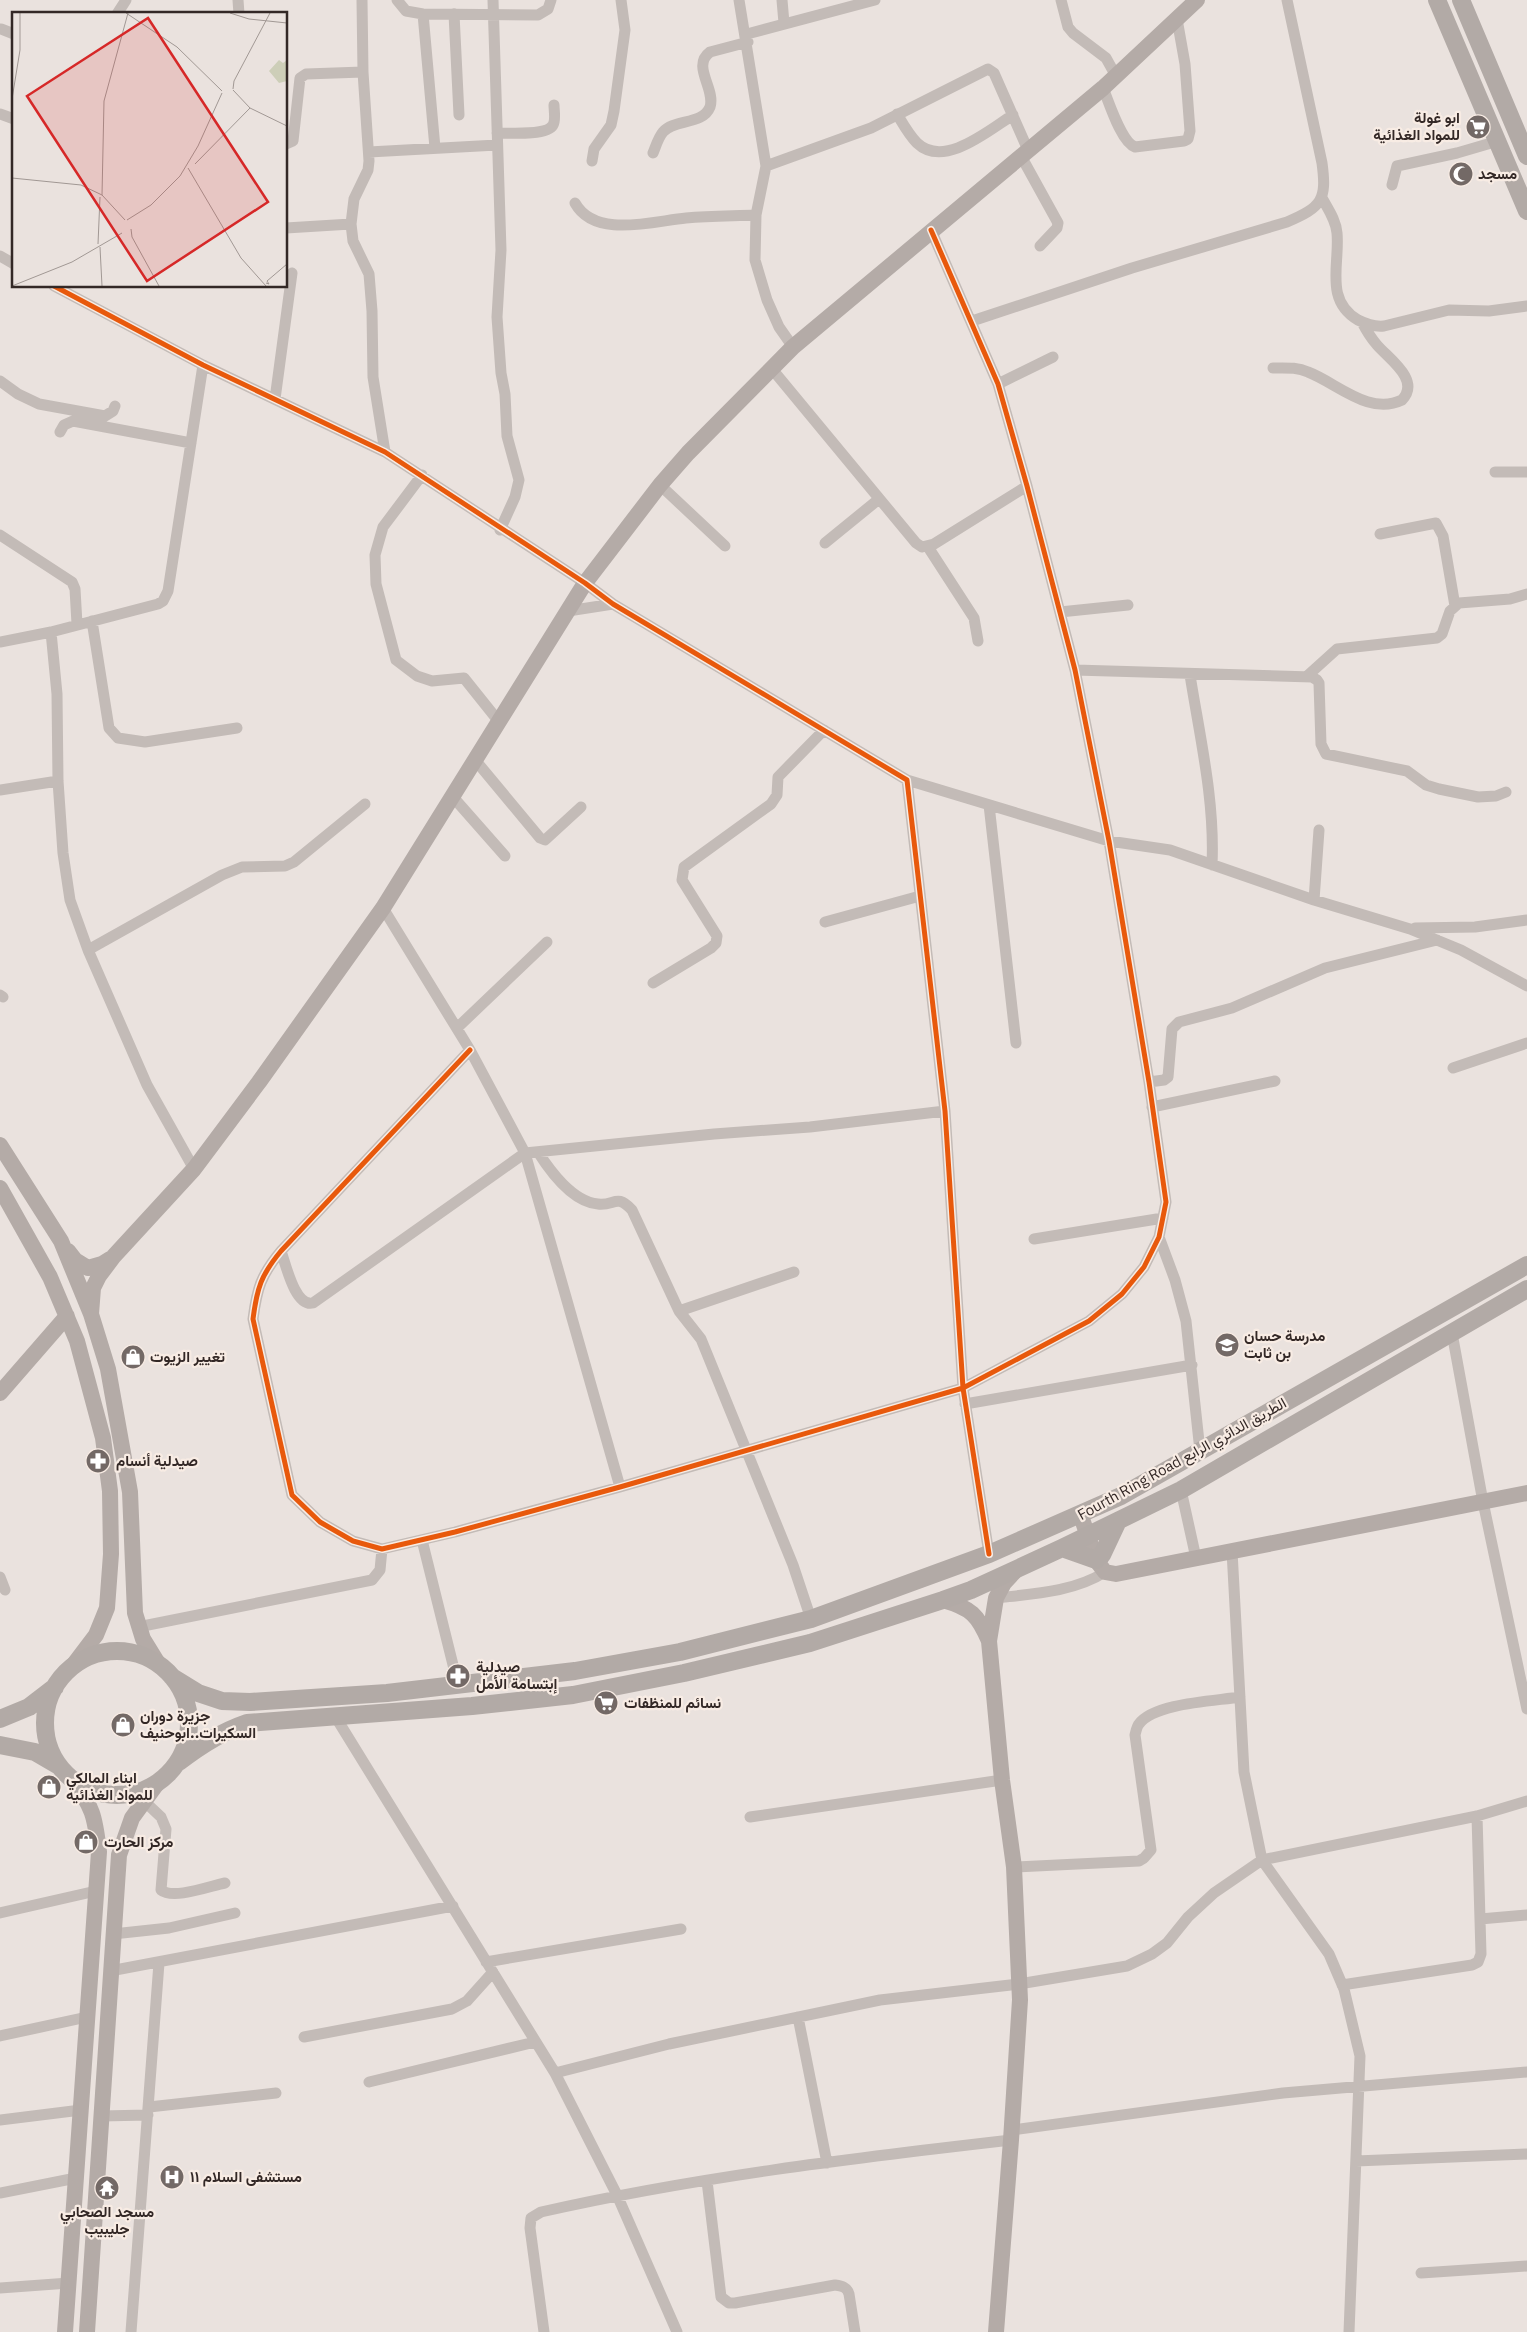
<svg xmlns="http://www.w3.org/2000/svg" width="1527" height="2332" font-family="'IBM Plex Sans',Vazirmatn,sans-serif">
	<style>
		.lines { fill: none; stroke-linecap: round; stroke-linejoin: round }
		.street { stroke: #c3bbb7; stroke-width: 11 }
		.secondary { stroke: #b4aba7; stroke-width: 16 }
		.primary { stroke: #b2aaa6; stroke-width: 18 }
		.cycleway-casing { stroke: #f8ece4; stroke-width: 8 }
		.cycleway { stroke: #e8590c; stroke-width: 5 }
		.labels { text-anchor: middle; stroke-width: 4.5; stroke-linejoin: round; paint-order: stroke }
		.poi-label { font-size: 15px; font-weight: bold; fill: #332826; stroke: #f8ece4; text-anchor: start }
		.street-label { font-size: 15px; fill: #332826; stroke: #f8ece4 }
		.inset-road { fill: none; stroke: #a19894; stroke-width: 1 }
		.view { fill: #d62828; fill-opacity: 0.15; stroke: #d62828; stroke-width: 2.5 }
		.inset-edge { fill: none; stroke: #332826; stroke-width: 2.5 }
	</style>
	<rect width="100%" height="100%" fill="#eae2de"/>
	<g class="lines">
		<!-- street -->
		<path class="street" d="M 238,0 L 239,14
			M 362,0 L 363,72 L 369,161 L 368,170 L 354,199 L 351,224 L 353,241 L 369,274 L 372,311 L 373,377 L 385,452
			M 397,0 L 406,11 L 423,14 L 538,15 L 548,9 L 551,0
			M 493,0 L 501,250 L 497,317 L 501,373 L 505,394 L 507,436 L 519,480 L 515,497 L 500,530
			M 739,0 L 766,166 L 756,215 L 755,260 L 767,300 L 779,327 L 793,347
			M 782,0 L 784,23
			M 1061,0 L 1068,27 L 1073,33 L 1106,58 L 1116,76
			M 117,14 L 126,0
			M 423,14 L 435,148
			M 454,14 L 459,115
			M 1,29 L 14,34
			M 747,34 L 875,0
			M 1103,88 C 1109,102 1121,142 1135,147 L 1184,141 L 1188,139 L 1190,131 L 1185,64 L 1177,19
			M 0,114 L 14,119
			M 897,114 C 903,124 909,135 917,143 C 944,169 989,130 1013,115
			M 497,133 C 508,133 547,136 553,125 C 556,120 554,111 554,105
			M 286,144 L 293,141 L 300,78 L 306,74 L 363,72
			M 369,152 L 497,145
			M 653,153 C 656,146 658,138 663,132 C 674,119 703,125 710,107 C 716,89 691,66 710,52 L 748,42
			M 1021,156 L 1058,223 L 1057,228 L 1040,246
			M 592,161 L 594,149 L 611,125 L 614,111 L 625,30 L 621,0
			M 766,166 L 871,128 L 988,69 L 994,73 L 1028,150
			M 1392,185 L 1397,166 L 1457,153 L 1498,141
			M 1322,198 C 1328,209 1336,220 1337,233 C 1340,264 1324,300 1358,320 C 1366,324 1375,327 1384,326 L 1449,310 L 1489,311 L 1527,306
			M 575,203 C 595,239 653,221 686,218 C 710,216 733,216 756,215
			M 286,228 L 351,224
			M 0,256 L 14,264
			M 54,286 L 203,365 L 385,452 L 585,583 L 613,604 L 907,780 L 945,1111 L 963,1388 L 989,1554
			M 972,321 L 1132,268 L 1287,222 C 1322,207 1327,200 1322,163 L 1287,0
			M 1273,368 C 1286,368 1297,367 1308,372 C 1337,383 1369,416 1402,400 C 1421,380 1389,359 1377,345 C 1371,338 1366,330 1362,322
			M 772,369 L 916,543 L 922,547 L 934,544 L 1027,486
			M 0,381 L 18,394 L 39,404 L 105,416 L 113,411 L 115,406
			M 998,384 L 1053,357
			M 275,399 L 292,273
			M 60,432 L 64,425 L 73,421 L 191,443
			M 1495,472 L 1527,472
			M 422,475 L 383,527 L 375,555 L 376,584 L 396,660 L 417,676 L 432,681 L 464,678 L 500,723
			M 660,485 L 725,546
			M 1380,534 L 1436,523 L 1443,536 L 1455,606
			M 0,535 L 72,582 L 75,589 L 77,624
			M 825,543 L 879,499
			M 928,547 L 974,618 L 978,641
			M 568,611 L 613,604
			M 1060,612 L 1128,605
			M 92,621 L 109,728 L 118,738 L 145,742 L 237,728
			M 51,632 L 57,694 L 58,781 L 63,853 L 70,900 L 88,950 L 147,1085 L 194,1169
			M 0,642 L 51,632 L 158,604 L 163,601 L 168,591 L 203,365
			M 1075,670 L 1312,677 L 1317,680 L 1319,683 L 1321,744 L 1326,754 L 1407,771 L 1426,785 L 1439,789 L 1478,797 L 1496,796 L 1506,792
			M 1190,675 C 1200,738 1215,801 1212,865
			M 1306,677 L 1337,649 L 1437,638 L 1442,634 L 1450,611 L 1459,603 L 1510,599 L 1527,594
			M 476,761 L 540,838 L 545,840 L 581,807
			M 907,780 L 1109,841 L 1170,850 L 1314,900 L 1410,929 L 1461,950 L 1527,986
			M 0,790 L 58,781
			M 453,797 L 505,856
			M 989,805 L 1016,1043
			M 1314,900 L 1319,830
			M 383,908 L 470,1050 L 525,1153 L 620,1487
			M 825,922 L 920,896
			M 1415,928 L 1475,927 L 1527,920
			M 88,950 L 222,875 L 242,867 L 285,866 L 294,862 L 365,804
			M 653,983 L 711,948 L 716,943 L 717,936 L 682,880 L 684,867 L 771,804 L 777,795 L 778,777 L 824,730
			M 0,995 L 3,997
			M 457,1028 L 547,942
			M 470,1050 L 281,1251 C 261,1275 257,1288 253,1319 L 292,1495 L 320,1522 L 353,1541 L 382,1549 L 455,1532 L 620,1487 L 963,1388 L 1089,1321 L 1122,1294 L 1144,1267 L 1159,1237 L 1166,1202 L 1149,1082 L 1109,841 L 1075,670 L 1027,486 L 998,384 L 931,230
			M 1453,1068 L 1527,1043
			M 1149,1082 L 1164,1080 L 1168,1077 L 1172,1029 L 1179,1022 L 1232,1008 L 1325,968 L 1437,940
			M 1152,1107 L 1275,1081
			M 538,1152 C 550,1171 573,1202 598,1204 C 615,1206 616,1193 632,1210 L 679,1311 L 701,1339 L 793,1565 L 811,1619
			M 1159,1237 L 1175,1280 L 1186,1321 L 1200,1451
			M 1034,1239 L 1163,1218
			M 281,1251 C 286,1265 295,1307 313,1303 L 525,1153 L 714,1134 L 810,1127 L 945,1111
			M 679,1311 L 794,1272
			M 1452,1333 L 1483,1502 L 1527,1709
			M 965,1404 L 1192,1365
			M 1181,1490 L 1196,1558
			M 422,1540 L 458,1685
			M 1232,1551 L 1244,1772 L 1262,1860 L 1329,1954 L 1344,1989 L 1360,2056 L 1349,2332
			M 0,1577 L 5,1590
			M 996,1598 C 1032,1594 1074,1592 1105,1572
			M 138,1627 L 372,1580 L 380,1570 L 382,1549
			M 335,1716 L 555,2073 L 617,2195 L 677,2332
			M 143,1800 L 161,1817 L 166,1829 L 161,1890 C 173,1900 210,1886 225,1883
			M 750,1817 L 1002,1780
			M 1014,1867 L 1139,1861 L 1144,1858 L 1151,1850 L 1135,1735 C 1136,1731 1137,1726 1139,1724 C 1154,1703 1216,1701 1240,1697
			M 0,1913 L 96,1891
			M 1480,1919 L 1527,1915
			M 113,1934 L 169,1928 L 235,1913
			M 486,1962 L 681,1929
			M 110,1971 L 453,1906
			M 1342,1985 L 1472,1965 L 1478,1962 L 1481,1954 L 1477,1816
			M 798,2017 L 827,2163
			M 0,2036 L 87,2017
			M 304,2037 L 452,2009 L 467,2001 L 493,1972
			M 555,2073 L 669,2044 L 880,2000 L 1019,1984 L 1127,1966 L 1152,1954 L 1167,1943 L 1188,1917 L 1214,1893 L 1262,1860 L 1477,1816 L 1527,1801
			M 369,2082 L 535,2042
			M 149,2107 L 276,2093
			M 101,2116 L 148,2115
			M 0,2120 L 81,2110
			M 1012,2130 L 1283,2093 L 1527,2072
			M 1356,2161 L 1527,2154
			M 707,2181 L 721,2297 L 729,2303 L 735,2303 L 835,2285 C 842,2286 847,2287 849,2294 L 855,2332
			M 0,2193 L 76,2178
			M 1421,2273 L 1527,2266
			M 0,2288 L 69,2283
			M 131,2332 L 159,1963
			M 544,2332 L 530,2228 L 531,2218 L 541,2212 C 695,2177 854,2158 1011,2140"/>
		<!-- secondary -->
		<path class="secondary" d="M 0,1145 L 61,1241 L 91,1314 L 108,1369 L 130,1492 L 135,1613 L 143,1639 L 159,1665
			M 0,1188 L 50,1277 L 77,1341 L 103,1438 L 110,1491 L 111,1554 L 107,1608 L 96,1635 L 71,1668
			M 68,1251 L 75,1260 L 88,1268 L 102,1264 L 110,1259
			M 91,1314 L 93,1288 L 99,1276 L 114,1256 L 194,1169 L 259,1082 L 383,908 L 585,583 L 660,485 L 688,453 L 793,347 L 1103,88 L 1197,0
			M 0,1393 L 67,1316
			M 1081,1516 L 1096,1560 L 1105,1572 L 1116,1574 L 1527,1493
			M 943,1600 C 971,1608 978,1615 989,1641
			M 65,2332 L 99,1852 C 95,1816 93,1807 71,1778
			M 87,2332 L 119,1855 L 132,1818 L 156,1785
			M 996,2332 L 1011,2140 L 1020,2000 L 1014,1867 L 1002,1780 L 989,1641 L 996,1598 L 1004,1583 L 1017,1569"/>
		<!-- primary -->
		<path class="primary" d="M 1437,0 L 1527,211
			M 1461,0 L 1527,156
			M 1062,1548 L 1096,1560
			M 1102,1555 L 1118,1521
			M45 1723a72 72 0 1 1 144 0a72 72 0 1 1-144 0Z
			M 172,1677 L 198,1693 L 222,1701 L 250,1702 L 387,1693 L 575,1671 L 680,1652 L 811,1619 L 989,1554 L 1121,1496 L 1527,1265
			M 0,1719 L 29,1707 L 55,1687
			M 0,1745 L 35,1752 L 59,1766
			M 179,1762 C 201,1745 221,1732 247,1723 L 472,1706 L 573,1695 L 684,1673 L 810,1643 L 943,1600 L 971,1590 L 1062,1548 L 1181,1490 L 1527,1289"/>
		<defs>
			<path id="cycleway" d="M 54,286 L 203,365 L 385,452 L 585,583 L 613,604 L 907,780 L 945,1111 L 963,1388 L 989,1554
				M 470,1050 L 281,1251 C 261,1275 257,1288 253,1319 L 292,1495 L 320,1522 L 353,1541 L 382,1549 L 455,1532 L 620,1487 L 963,1388 L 1089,1321 L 1122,1294 L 1144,1267 L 1159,1237 L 1166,1202 L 1149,1082 L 1109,841 L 1075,670 L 1027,486 L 998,384 L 931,230"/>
		</defs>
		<!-- cycleway casing -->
		<use href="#cycleway" class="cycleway-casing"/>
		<!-- cycleway -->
		<use href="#cycleway" class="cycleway"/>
	</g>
	<!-- icons -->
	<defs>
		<symbol id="supermarket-disc" viewBox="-11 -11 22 22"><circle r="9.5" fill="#736966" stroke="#f8ece4"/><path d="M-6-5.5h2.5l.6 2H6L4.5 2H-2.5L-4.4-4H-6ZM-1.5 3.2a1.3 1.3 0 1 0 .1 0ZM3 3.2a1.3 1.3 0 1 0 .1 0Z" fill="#fff"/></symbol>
		<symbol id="mosque-disc" viewBox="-11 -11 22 22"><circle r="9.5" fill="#736966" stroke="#f8ece4"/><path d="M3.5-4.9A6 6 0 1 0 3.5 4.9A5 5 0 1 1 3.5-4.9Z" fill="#fff"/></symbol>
		<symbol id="school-disc" viewBox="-11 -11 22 22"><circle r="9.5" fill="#736966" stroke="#f8ece4"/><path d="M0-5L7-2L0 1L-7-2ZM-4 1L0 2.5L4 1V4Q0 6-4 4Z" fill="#fff"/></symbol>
		<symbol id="shop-disc" viewBox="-11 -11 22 22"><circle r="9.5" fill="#736966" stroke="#f8ece4"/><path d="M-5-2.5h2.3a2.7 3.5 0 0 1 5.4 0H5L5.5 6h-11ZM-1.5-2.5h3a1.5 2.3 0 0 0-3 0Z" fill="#fff"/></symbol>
		<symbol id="pharmacy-disc" viewBox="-11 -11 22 22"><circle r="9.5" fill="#736966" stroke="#f8ece4"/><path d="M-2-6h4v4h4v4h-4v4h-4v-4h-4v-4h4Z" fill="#fff"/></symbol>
		<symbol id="hospital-disc" viewBox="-11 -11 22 22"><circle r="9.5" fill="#736966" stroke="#f8ece4"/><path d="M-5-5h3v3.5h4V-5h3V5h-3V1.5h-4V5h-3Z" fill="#fff"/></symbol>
		<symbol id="temple-disc" viewBox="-11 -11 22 22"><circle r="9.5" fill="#736966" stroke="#f8ece4"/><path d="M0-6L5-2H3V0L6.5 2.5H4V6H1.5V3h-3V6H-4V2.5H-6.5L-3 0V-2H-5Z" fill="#fff"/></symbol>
	</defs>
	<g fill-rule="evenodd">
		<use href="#supermarket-disc" x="1464" y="113" width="28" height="28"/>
		<use href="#mosque-disc" x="1447" y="160" width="28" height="28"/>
		<use href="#school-disc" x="1213" y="1331" width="28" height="28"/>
		<use href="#shop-disc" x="119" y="1343" width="28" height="28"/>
		<use href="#pharmacy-disc" x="84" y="1447" width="28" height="28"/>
		<use href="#pharmacy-disc" x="444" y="1662" width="28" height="28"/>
		<use href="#supermarket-disc" x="592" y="1689" width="28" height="28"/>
		<use href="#shop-disc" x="109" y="1711" width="28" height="28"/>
		<use href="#shop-disc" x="35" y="1773" width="28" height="28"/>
		<use href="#shop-disc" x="72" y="1828" width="28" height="28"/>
		<use href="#hospital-disc" x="158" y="2163" width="28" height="28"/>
		<use href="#temple-disc" x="93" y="2174" width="28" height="28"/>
	</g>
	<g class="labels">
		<!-- poi labels -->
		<g class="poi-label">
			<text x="1460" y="123" text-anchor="end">ابو غولة<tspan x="1460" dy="17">للمواد الغذائية</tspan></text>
			<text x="1478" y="179">مسجد</text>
			<text x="1244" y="1341">مدرسة حسان<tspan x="1244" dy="17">بن ثابت</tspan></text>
			<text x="150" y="1362">تغيير الزيوت</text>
			<text x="116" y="1466">صيدلية أنسام</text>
			<text x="476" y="1672">صيدلية<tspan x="476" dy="17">إبتسامة الأمل</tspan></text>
			<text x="624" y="1708">نسائم للمنظفات</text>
			<text x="140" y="1721">جزيرة دوران<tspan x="140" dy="17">السكيرات..ابوحنيف</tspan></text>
			<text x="66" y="1783">ابناء المالكي<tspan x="66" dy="17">للمواد الغذائيه</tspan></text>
			<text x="104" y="1847">مركز الحارت</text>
			<text x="190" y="2182">مستشفى السلام ١١</text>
			<text x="107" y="2217" text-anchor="middle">مسجد الصحابي<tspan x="107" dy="17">جليبيب</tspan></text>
		</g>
		<!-- street labels -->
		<g class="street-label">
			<text transform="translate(1182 1459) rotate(-29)" y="5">Fourth Ring Road الطريق الدائري الرابع</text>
		</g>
	</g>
	<!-- overview -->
	<g transform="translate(12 12)">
		<rect width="275" height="275" fill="#eae2de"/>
		<path d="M 267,48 L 271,51 L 275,48 L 275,69 L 267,71 L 257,59 Z" fill="#cdceb8"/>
		<path class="inset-road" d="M 114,1 L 165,35 L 210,79M 218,1 L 237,7 L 275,11M 221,77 L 222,69 L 258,1M 221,78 L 238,96 L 275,114M 0,87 L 8,38 L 8,1M 183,152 L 238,96M 176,156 L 229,246 L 254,274M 0,166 L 69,173 L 90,183 L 113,208M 90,183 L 92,89 L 116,1M 115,208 L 139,193 L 168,164 L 186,134 L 210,81M 119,217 L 120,225 L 147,274M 86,232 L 88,185M 88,235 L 90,274M 254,271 L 257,272 L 255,269 L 275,252M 0,274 L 60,250 L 110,221"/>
		<path class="view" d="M 136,6 L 256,190 L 135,269 L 15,84 Z"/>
		<rect width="275" height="275" class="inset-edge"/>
	</g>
</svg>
